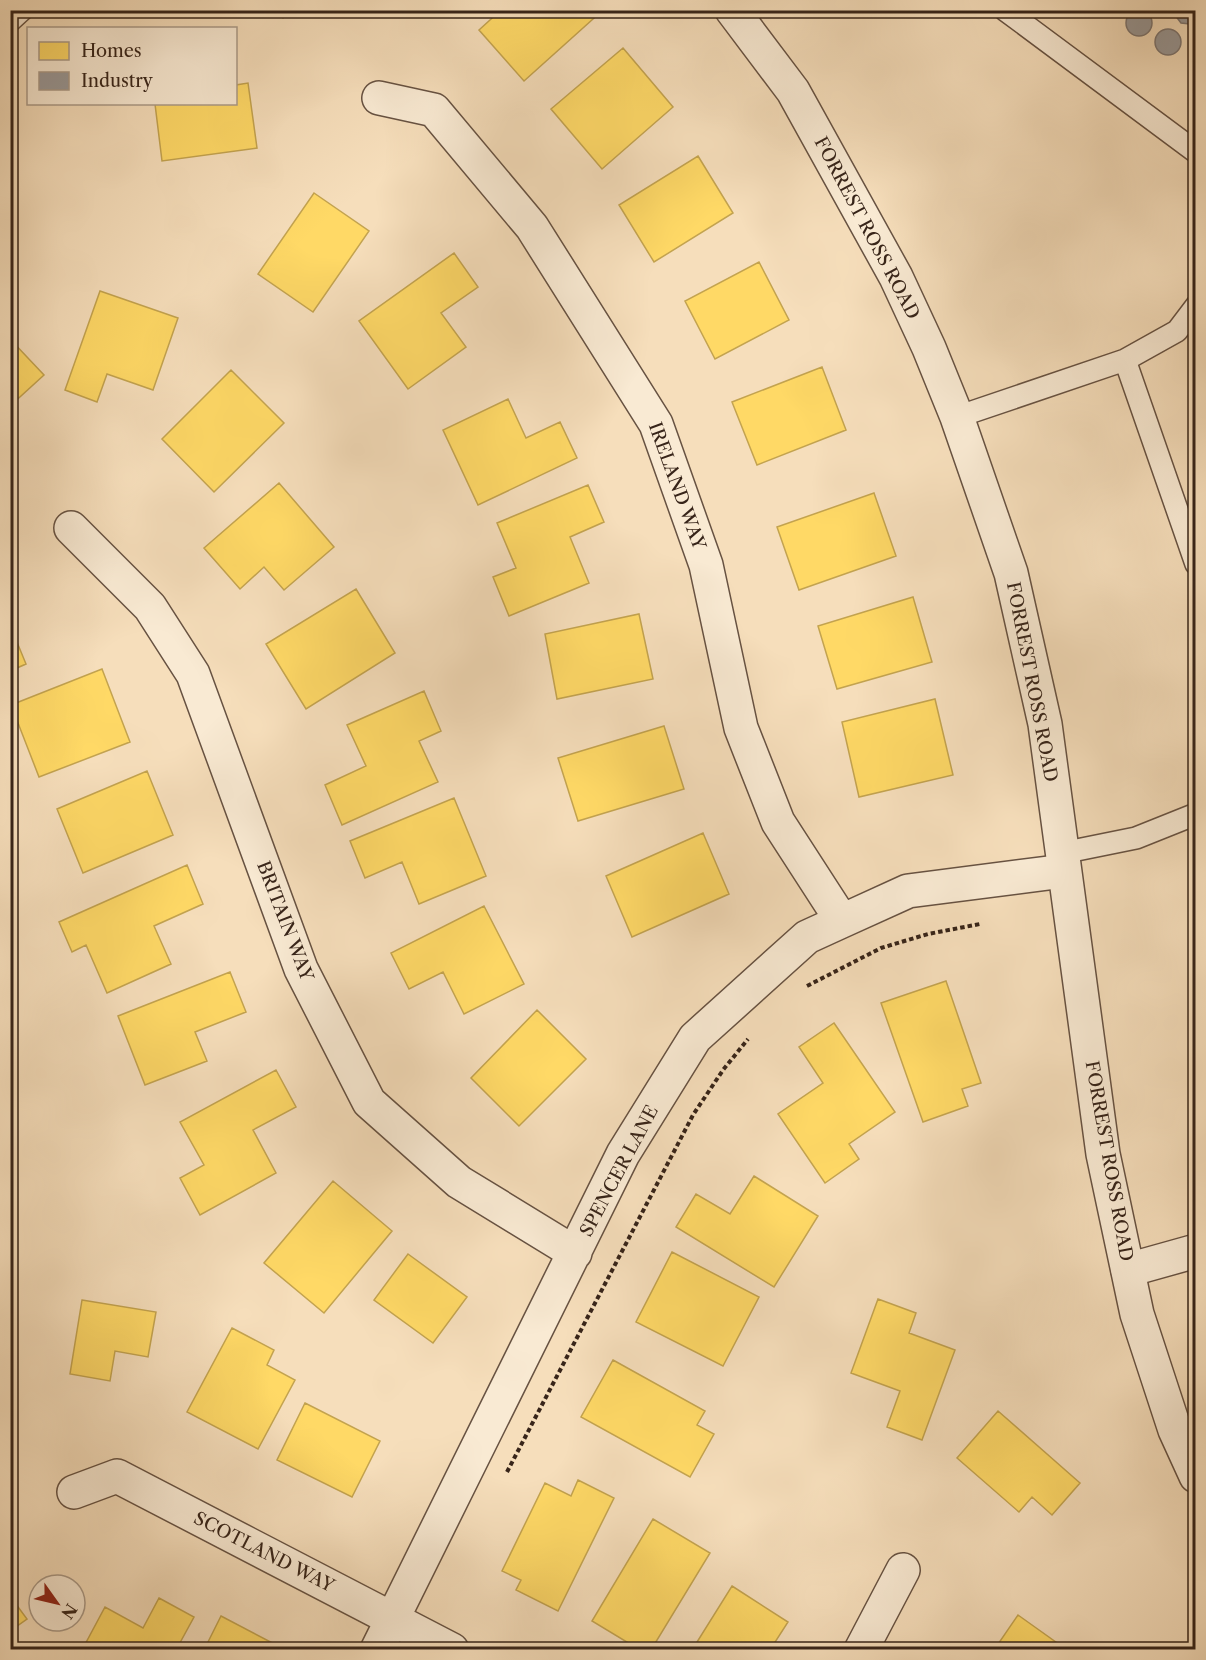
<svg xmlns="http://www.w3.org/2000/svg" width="1206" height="1660" font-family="'Libre Caslon Text',serif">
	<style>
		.homes { fill: #ffd966; stroke: #c3a34f; stroke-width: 1.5 }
		.industry { fill: #999; stroke: #7c7673; stroke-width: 1.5 }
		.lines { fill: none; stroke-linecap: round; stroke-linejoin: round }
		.service-casing { stroke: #675242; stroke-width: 24 }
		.minor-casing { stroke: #675242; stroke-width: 36 }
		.tertiary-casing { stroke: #675242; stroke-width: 36 }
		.path { stroke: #372419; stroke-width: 4; stroke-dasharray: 4.5 3; stroke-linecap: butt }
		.service { stroke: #f9ead3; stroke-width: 21 }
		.minor { stroke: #f9ead3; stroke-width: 33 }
		.tertiary { stroke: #f9ead3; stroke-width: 33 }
		.labels { text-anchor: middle; stroke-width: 6; stroke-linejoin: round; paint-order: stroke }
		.street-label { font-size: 18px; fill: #372419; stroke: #f9ead3 }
	</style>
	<rect width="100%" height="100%" fill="#f6debb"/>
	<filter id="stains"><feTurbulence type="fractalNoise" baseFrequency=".00333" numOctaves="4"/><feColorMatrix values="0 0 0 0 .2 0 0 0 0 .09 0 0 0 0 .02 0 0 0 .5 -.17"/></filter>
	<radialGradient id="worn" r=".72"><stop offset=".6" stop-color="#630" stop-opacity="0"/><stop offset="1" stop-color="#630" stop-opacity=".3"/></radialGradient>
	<!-- homes -->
	<path class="homes" d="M 275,10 L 290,10 L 283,18 Z
		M 501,10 L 603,10 L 524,81 L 479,30 Z
		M 623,48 L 673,107 L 602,169 L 551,109 Z
		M 248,83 L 257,148 L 162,161 L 155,104 L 236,104 L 236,85 Z
		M 698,156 L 733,213 L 654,262 L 619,205 Z
		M 314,193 L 369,231 L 313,312 L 258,274 Z
		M 454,253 L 478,287 L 441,313 L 466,347 L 408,389 L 359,321 Z
		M 759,262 L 789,320 L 715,359 L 685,301 Z
		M 100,291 L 178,318 L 153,390 L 107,374 L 97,402 L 65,390 Z
		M 10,339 L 44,375 L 10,406 Z
		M 822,367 L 846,430 L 757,465 L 732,402 Z
		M 231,370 L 284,423 L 214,492 L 162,439 Z
		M 508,399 L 526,438 L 560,422 L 577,458 L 478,505 L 443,430 Z
		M 279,483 L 334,547 L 284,590 L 264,567 L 240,589 L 204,548 Z
		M 588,485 L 604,522 L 570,537 L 589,583 L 509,616 L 493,577 L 516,568 L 497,523 Z
		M 874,493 L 896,556 L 799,590 L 777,527 Z
		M 356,589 L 395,653 L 306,709 L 266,644 Z
		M 913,597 L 932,662 L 837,689 L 818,626 Z
		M 639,614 L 653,679 L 557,699 L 545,634 Z
		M 12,630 L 26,664 L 10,671 L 10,631 Z
		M 102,669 L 130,742 L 39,777 L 11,705 Z
		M 424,691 L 441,731 L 419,741 L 438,782 L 342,825 L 325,785 L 366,766 L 347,725 Z
		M 935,699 L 953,775 L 859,797 L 842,722 Z
		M 664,726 L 684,789 L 578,821 L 558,758 Z
		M 147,771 L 173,835 L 83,873 L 57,809 Z
		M 454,798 L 486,876 L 419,904 L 402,862 L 365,878 L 350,841 Z
		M 703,833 L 729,894 L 632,937 L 606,876 Z
		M 187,865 L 203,904 L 154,926 L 171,964 L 107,993 L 86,945 L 72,952 L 59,922 Z
		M 484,906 L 524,984 L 464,1014 L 443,972 L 409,989 L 391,953 Z
		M 230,972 L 246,1012 L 195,1032 L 207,1061 L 145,1085 L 118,1016 Z
		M 946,981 L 981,1083 L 962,1089 L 968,1106 L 923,1122 L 881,1003 Z
		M 537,1010 L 586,1059 L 519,1126 L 471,1078 Z
		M 834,1023 L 895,1112 L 849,1144 L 859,1159 L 825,1183 L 778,1114 L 823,1083 L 799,1047 Z
		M 276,1070 L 296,1107 L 253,1130 L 276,1173 L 200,1215 L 180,1178 L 204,1165 L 180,1122 Z
		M 754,1176 L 818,1216 L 774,1287 L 676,1227 L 696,1194 L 730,1214 Z
		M 333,1181 L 392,1231 L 324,1313 L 264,1263 Z
		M 672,1252 L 759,1297 L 723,1366 L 636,1322 Z
		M 408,1254 L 467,1297 L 433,1343 L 374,1300 Z
		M 878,1299 L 916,1313 L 909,1333 L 955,1350 L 922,1440 L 887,1427 L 900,1391 L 851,1373 Z
		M 82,1300 L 156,1312 L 148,1357 L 115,1351 L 110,1381 L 70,1374 Z
		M 232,1328 L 274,1350 L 267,1365 L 295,1380 L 258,1449 L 187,1412 Z
		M 613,1360 L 705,1411 L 697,1425 L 714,1434 L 690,1477 L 581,1417 Z
		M 305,1403 L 380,1441 L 352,1497 L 277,1460 Z
		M 998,1411 L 1080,1483 L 1052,1515 L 1032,1497 L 1019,1512 L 957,1458 Z
		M 578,1480 L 614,1498 L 558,1611 L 516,1590 L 521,1580 L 502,1571 L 545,1483 L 571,1496 Z
		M 653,1519 L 710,1553 L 651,1650 L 640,1650 L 592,1621 Z
		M 732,1586 L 788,1622 L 770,1650 L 692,1650 Z
		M 10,1596 L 27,1619 L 10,1631 Z
		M 159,1598 L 194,1617 L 176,1650 L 82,1650 L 105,1607 L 143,1628 Z
		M 1018,1615 L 1067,1650 L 994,1650 Z
		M 221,1616 L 282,1648 L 282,1650 L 204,1650 Z"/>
	<!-- industry -->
	<path class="industry" d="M1126 23a13 13 0 1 1 26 0a13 13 0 1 1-26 0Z
		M 1176,10 L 1196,10 L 1196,22 L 1190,24 L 1181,23 L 1175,15 Z
		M1155 42a13 13 0 1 1 26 0a13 13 0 1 1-26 0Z"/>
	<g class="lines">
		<defs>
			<path id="service" d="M 1005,10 L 1196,152
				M 10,21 L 22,10
				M 1125,360 L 1177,331 L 1196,306
				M 957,417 L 1125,360 L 1196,564
				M 1062,853 L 1136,838 L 1196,814"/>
			<path id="minor" d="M 379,98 L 434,110 L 532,227 L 656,424 L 706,565 L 741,728 L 778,822 L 842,921
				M 71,528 L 150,607 L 193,674 L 301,969 L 369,1102 L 459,1182 L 575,1253
				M 1128,1270 L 1196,1251
				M 74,1492 L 117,1476 L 452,1650
				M 377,1650 L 623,1154 L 695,1038 L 807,937 L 842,921 L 908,891 L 1064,871
				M 861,1650 L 903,1570"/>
			<path id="tertiary" d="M 732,10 L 793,91 L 896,277 L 929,348 L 957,417 L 1011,573 L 1045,724 L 1103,1154 L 1137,1314 L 1175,1430 L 1196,1476"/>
		</defs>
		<!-- service casing -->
		<use href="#service" class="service-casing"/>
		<!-- minor casing -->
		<use href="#minor" class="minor-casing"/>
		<!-- tertiary casing -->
		<use href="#tertiary" class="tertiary-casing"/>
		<!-- path -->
		<path class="path" d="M 807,986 L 881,948 L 928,934 L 980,924
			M 507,1472 L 693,1115 L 723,1070 L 748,1039"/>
		<!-- service -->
		<use href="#service" class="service"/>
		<!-- minor -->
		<use href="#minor" class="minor"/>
		<!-- tertiary -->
		<use href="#tertiary" class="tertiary"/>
	</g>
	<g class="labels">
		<!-- street labels -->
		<g class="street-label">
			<text transform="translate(867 228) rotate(62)" y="6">FORREST ROSS ROAD</text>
			<text transform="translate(677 486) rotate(70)" y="6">IRELAND WAY</text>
			<text transform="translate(1032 682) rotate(79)" y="6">FORREST ROSS ROAD</text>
			<text transform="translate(285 921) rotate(69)" y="6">BRITAIN WAY</text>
			<text transform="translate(1109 1161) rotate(80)" y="6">FORREST ROSS ROAD</text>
			<text transform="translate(619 1171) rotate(-62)" y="6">SPENCER LANE</text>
			<text transform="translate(264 1552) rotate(27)" y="6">SCOTLAND WAY</text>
		</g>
	</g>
	<!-- margin -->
	<rect width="1206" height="1660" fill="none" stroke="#f6debb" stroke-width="36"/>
	<rect x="12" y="12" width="1182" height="1636" fill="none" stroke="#372419" stroke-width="3"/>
	<rect x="18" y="18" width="1170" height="1624" fill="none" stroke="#372419" stroke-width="1.5"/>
	<!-- legend -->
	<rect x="27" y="27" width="210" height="78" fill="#f9ead3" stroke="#ab9b89" stroke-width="1.5"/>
	<rect x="39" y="42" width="30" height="18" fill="#ffd966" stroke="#ab9b89" stroke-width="1.5"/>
	<text x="81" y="57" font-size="18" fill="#372419">Homes</text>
	<rect x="39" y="72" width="30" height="18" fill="#999999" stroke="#ab9b89" stroke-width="1.5"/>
	<text x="81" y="87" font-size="18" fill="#372419">Industry</text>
	<!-- north arrow -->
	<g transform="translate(57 1603) rotate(124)"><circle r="28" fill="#f9ead3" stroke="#ab9b89" stroke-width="1.5"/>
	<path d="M0-4.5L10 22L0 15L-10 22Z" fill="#8f2418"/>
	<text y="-9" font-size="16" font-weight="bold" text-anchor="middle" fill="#372419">N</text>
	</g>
	<rect width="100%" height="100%" filter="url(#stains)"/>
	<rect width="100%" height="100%" fill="url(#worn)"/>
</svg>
